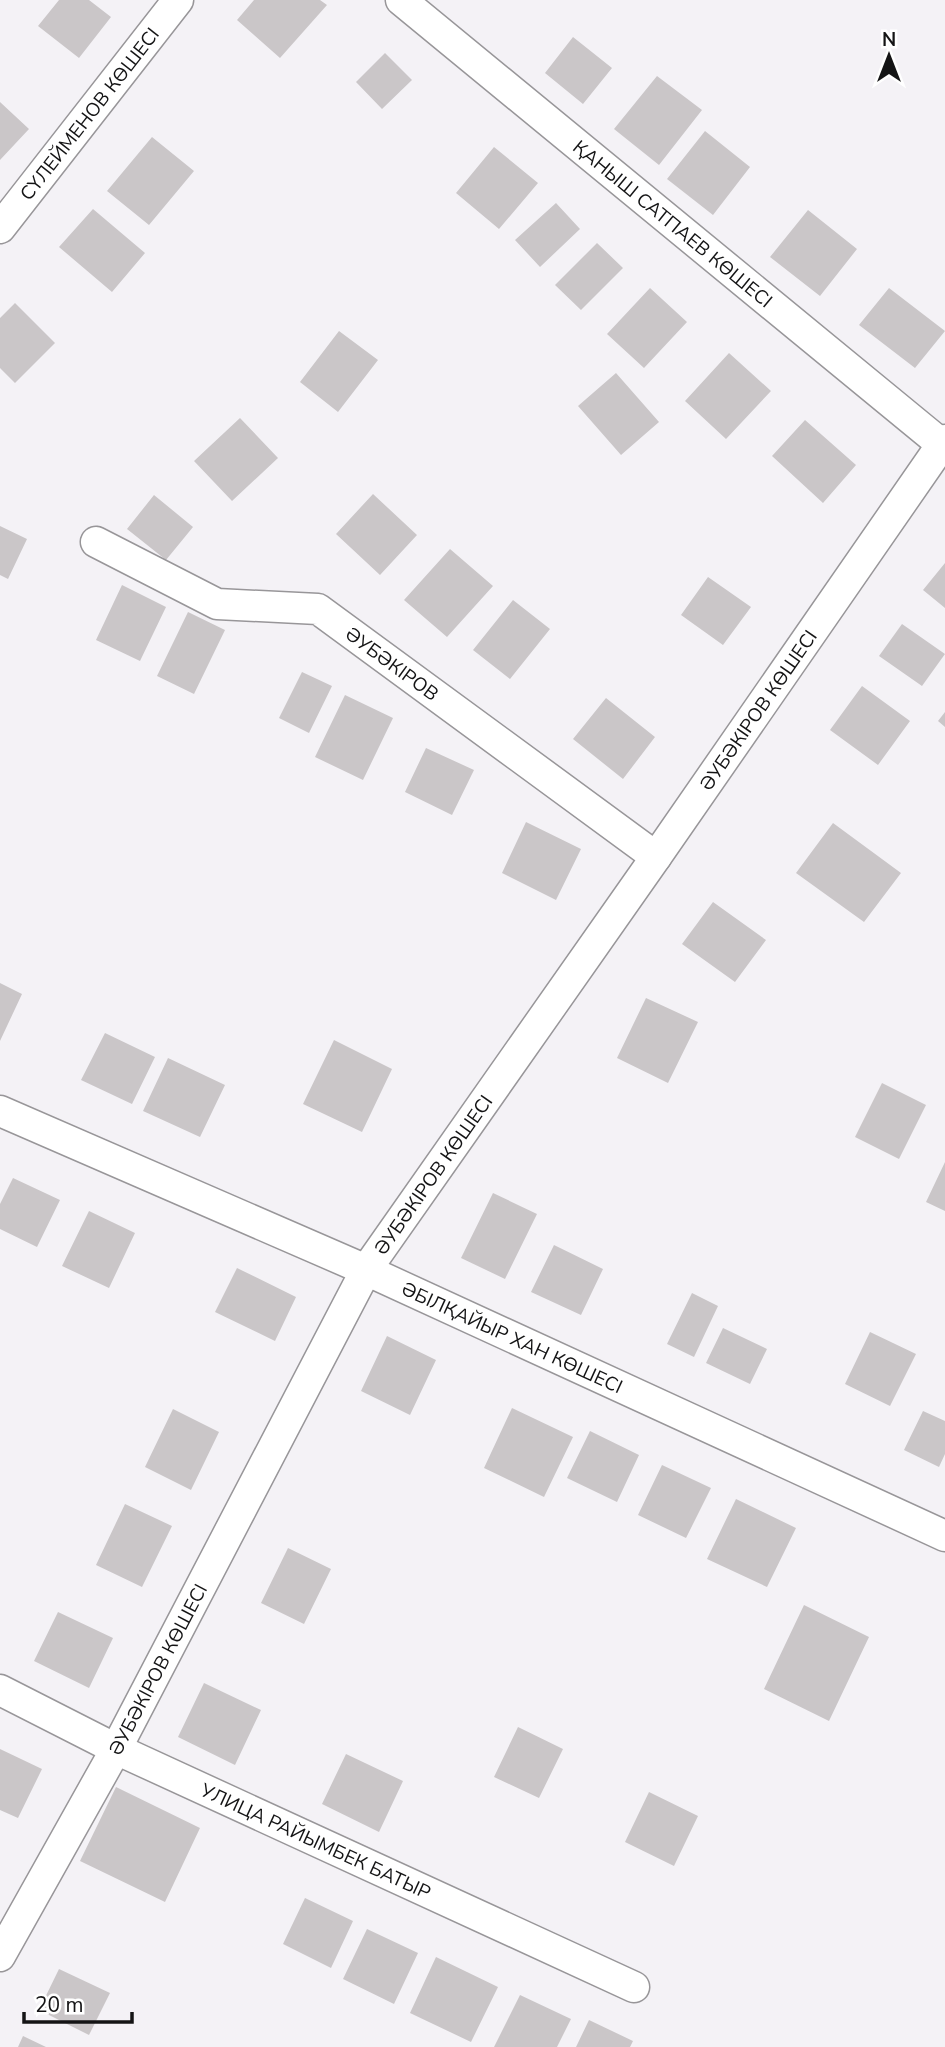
<svg xmlns="http://www.w3.org/2000/svg" width="945" height="2047" font-family="'Nunito Sans',sans-serif">
	<style>
		.building { fill: #cac6c8 }
		.lines { fill: none; stroke-linecap: round; stroke-linejoin: round }
		.street-casing { stroke: #989699; stroke-width: 33 }
		.street { stroke: #fff; stroke-width: 30 }
		.labels { text-anchor: middle; stroke-width: 5; stroke-linejoin: round; paint-order: stroke }
		.street-label { font-size: 19px; fill: #141415; stroke: #fff }
	</style>
	<rect width="100%" height="100%" fill="#f4f2f6"/>
	<!-- building -->
	<path class="building" d="M 59,0 L 89,0 L 111,17 L 79,58 L 38,26 Z
		M 254,0 L 320,0 L 327,5 L 280,58 L 237,20 Z
		M 573,37 L 612,68 L 583,104 L 545,73 Z
		M 385,53 L 412,80 L 382,109 L 356,82 Z
		M 657,76 L 702,110 L 659,165 L 614,129 Z
		M 0,102 L 29,129 L 0,160 Z
		M 705,131 L 750,167 L 713,215 L 667,179 Z
		M 152,137 L 194,171 L 149,225 L 107,191 Z
		M 494,147 L 538,183 L 499,229 L 456,193 Z
		M 556,203 L 580,229 L 540,267 L 515,240 Z
		M 93,209 L 145,253 L 112,292 L 59,247 Z
		M 808,210 L 857,249 L 820,296 L 770,257 Z
		M 597,243 L 623,268 L 581,310 L 555,285 Z
		M 650,288 L 687,322 L 644,368 L 607,334 Z
		M 889,288 L 945,331 L 915,368 L 859,325 Z
		M 15,303 L 55,343 L 15,383 L 0,368 L 0,318 Z
		M 339,331 L 378,360 L 338,412 L 300,382 Z
		M 729,353 L 771,391 L 726,439 L 685,401 Z
		M 616,373 L 659,422 L 621,455 L 578,406 Z
		M 240,418 L 278,458 L 232,501 L 194,461 Z
		M 805,420 L 856,465 L 823,503 L 772,456 Z
		M 373,494 L 417,535 L 380,575 L 336,534 Z
		M 154,495 L 193,527 L 166,560 L 127,529 Z
		M 0,526 L 27,539 L 8,579 L 0,575 Z
		M 450,549 L 493,586 L 447,637 L 404,600 Z
		M 945,563 L 945,608 L 923,590 Z
		M 708,577 L 751,607 L 723,645 L 681,615 Z
		M 122,585 L 166,607 L 140,661 L 96,640 Z
		M 513,600 L 550,629 L 510,679 L 473,650 Z
		M 188,612 L 225,630 L 194,694 L 157,676 Z
		M 902,624 L 945,654 L 922,686 L 879,656 Z
		M 302,672 L 332,686 L 309,733 L 279,718 Z
		M 862,686 L 910,721 L 878,765 L 830,730 Z
		M 345,695 L 393,718 L 363,780 L 315,757 Z
		M 606,698 L 655,737 L 623,779 L 573,739 Z
		M 945,712 L 945,727 L 938,721 Z
		M 426,748 L 474,770 L 452,815 L 405,792 Z
		M 526,822 L 581,849 L 556,900 L 502,873 Z
		M 833,823 L 901,873 L 864,922 L 796,873 Z
		M 713,902 L 766,940 L 735,982 L 682,944 Z
		M 0,983 L 22,994 L 0,1041 Z
		M 646,998 L 698,1022 L 668,1083 L 617,1058 Z
		M 105,1033 L 155,1057 L 132,1104 L 81,1080 Z
		M 334,1040 L 392,1069 L 362,1132 L 303,1104 Z
		M 168,1058 L 225,1085 L 200,1137 L 143,1111 Z
		M 882,1083 L 926,1105 L 899,1159 L 855,1137 Z
		M 945,1162 L 945,1211 L 926,1202 Z
		M 13,1178 L 60,1200 L 37,1247 L 0,1229 L 0,1204 Z
		M 493,1193 L 537,1214 L 505,1279 L 461,1258 Z
		M 89,1211 L 135,1233 L 109,1288 L 62,1266 Z
		M 554,1245 L 603,1269 L 581,1315 L 531,1292 Z
		M 237,1268 L 296,1297 L 275,1341 L 215,1312 Z
		M 692,1293 L 718,1306 L 694,1357 L 667,1344 Z
		M 723,1328 L 767,1349 L 750,1384 L 706,1363 Z
		M 870,1332 L 916,1354 L 890,1406 L 845,1384 Z
		M 387,1336 L 436,1360 L 410,1415 L 361,1391 Z
		M 512,1408 L 573,1437 L 544,1497 L 484,1468 Z
		M 173,1409 L 219,1432 L 191,1490 L 145,1467 Z
		M 923,1411 L 945,1421 L 945,1454 L 939,1467 L 904,1450 Z
		M 590,1431 L 639,1455 L 617,1502 L 567,1478 Z
		M 662,1465 L 711,1488 L 686,1538 L 638,1515 Z
		M 736,1499 L 796,1528 L 767,1587 L 707,1559 Z
		M 125,1504 L 172,1526 L 142,1587 L 96,1565 Z
		M 288,1548 L 331,1569 L 304,1624 L 261,1603 Z
		M 804,1605 L 869,1637 L 829,1721 L 764,1689 Z
		M 58,1612 L 113,1638 L 89,1688 L 34,1661 Z
		M 204,1683 L 261,1710 L 235,1765 L 178,1737 Z
		M 518,1727 L 563,1749 L 539,1798 L 494,1777 Z
		M 0,1749 L 42,1769 L 18,1818 L 0,1810 Z
		M 346,1754 L 403,1781 L 379,1832 L 322,1804 Z
		M 116,1787 L 200,1828 L 165,1902 L 80,1861 Z
		M 649,1792 L 698,1816 L 674,1866 L 625,1842 Z
		M 305,1898 L 353,1921 L 331,1968 L 283,1944 Z
		M 367,1929 L 418,1953 L 394,2004 L 343,1979 Z
		M 436,1957 L 498,1987 L 471,2042 L 410,2013 Z
		M 59,1969 L 110,1993 L 89,2035 L 39,2010 Z
		M 520,1995 L 571,2019 L 557,2047 L 494,2047 Z
		M 589,2020 L 633,2041 L 630,2047 L 576,2047 Z
		M 23,2036 L 46,2047 L 18,2047 Z"/>
	<g class="lines">
		<defs>
			<g id="street">
				<path id="s1" d="M 401,0 L 945,447"/>
				<path id="s2" d="M 0,228 L 178,0"/>
				<path id="s3" d="M 96,542 L 217,604 L 318,609 L 656,857"/>
				<path id="s4" d="M 0,1111 L 366,1270 L 945,1536"/>
				<path id="s5" d="M 0,1690 L 116,1749 L 634,1987"/>
				<path id="s6" d="M 0,1956 L 116,1749 L 366,1270 L 656,857 L 945,440"/>
			</g>
		</defs>
		<!-- street casing -->
		<use href="#street" class="street-casing"/>
		<!-- street -->
		<use href="#street" class="street"/>
	</g>
	<g class="labels">
		<!-- street labels -->
		<g class="street-label">
			<text dy="7" stroke="none"><textPath href="#s2" startOffset="145">СҮЛЕЙМЕНОВ КӨШЕСІ</textPath></text>
			<text dy="7" stroke="none"><textPath href="#s1" startOffset="352">ҚАНЫШ САТПАЕВ КӨШЕСІ</textPath></text>
			<text dy="7" stroke="none"><textPath href="#s3" startOffset="329">ӘУБӘКІРОВ</textPath></text>
			<text dy="7" stroke="none"><textPath href="#s6" startOffset="1461">ӘУБӘКІРОВ КӨШЕСІ</textPath></text>
			<text dy="7" stroke="none"><textPath href="#s6" startOffset="894">ӘУБӘКІРОВ КӨШЕСІ</textPath></text>
			<text dy="7" stroke="none"><textPath href="#s4" startOffset="560">ӘБІЛҚАЙЫР ХАН КӨШЕСІ</textPath></text>
			<text dy="7" stroke="none"><textPath href="#s6" startOffset="327">ӘУБӘКІРОВ КӨШЕСІ</textPath></text>
			<text dy="7" stroke="none"><textPath href="#s5" startOffset="350">УЛИЦА РАЙЫМБЕК БАТЫР</textPath></text>
		</g>
	</g>
	<!-- north arrow -->
	<g transform="translate(889 56)" stroke="#ffffff" stroke-width="5" paint-order="stroke">
	<path d="M0-5L12 26L0 18L-12 26Z" fill="#141415"/>
	<text y="-10" font-size="19" font-weight="bold" text-anchor="middle" fill="#141415">N</text>
	</g>
	<!-- scale -->
	<path d="M24 2012v10h108v-10" fill="none" stroke="#141415" stroke-width="3.5"/>
	<text x="35" y="2012" font-size="21" fill="#141415" stroke="#ffffff" stroke-width="5" paint-order="stroke">20 m</text>
</svg>
